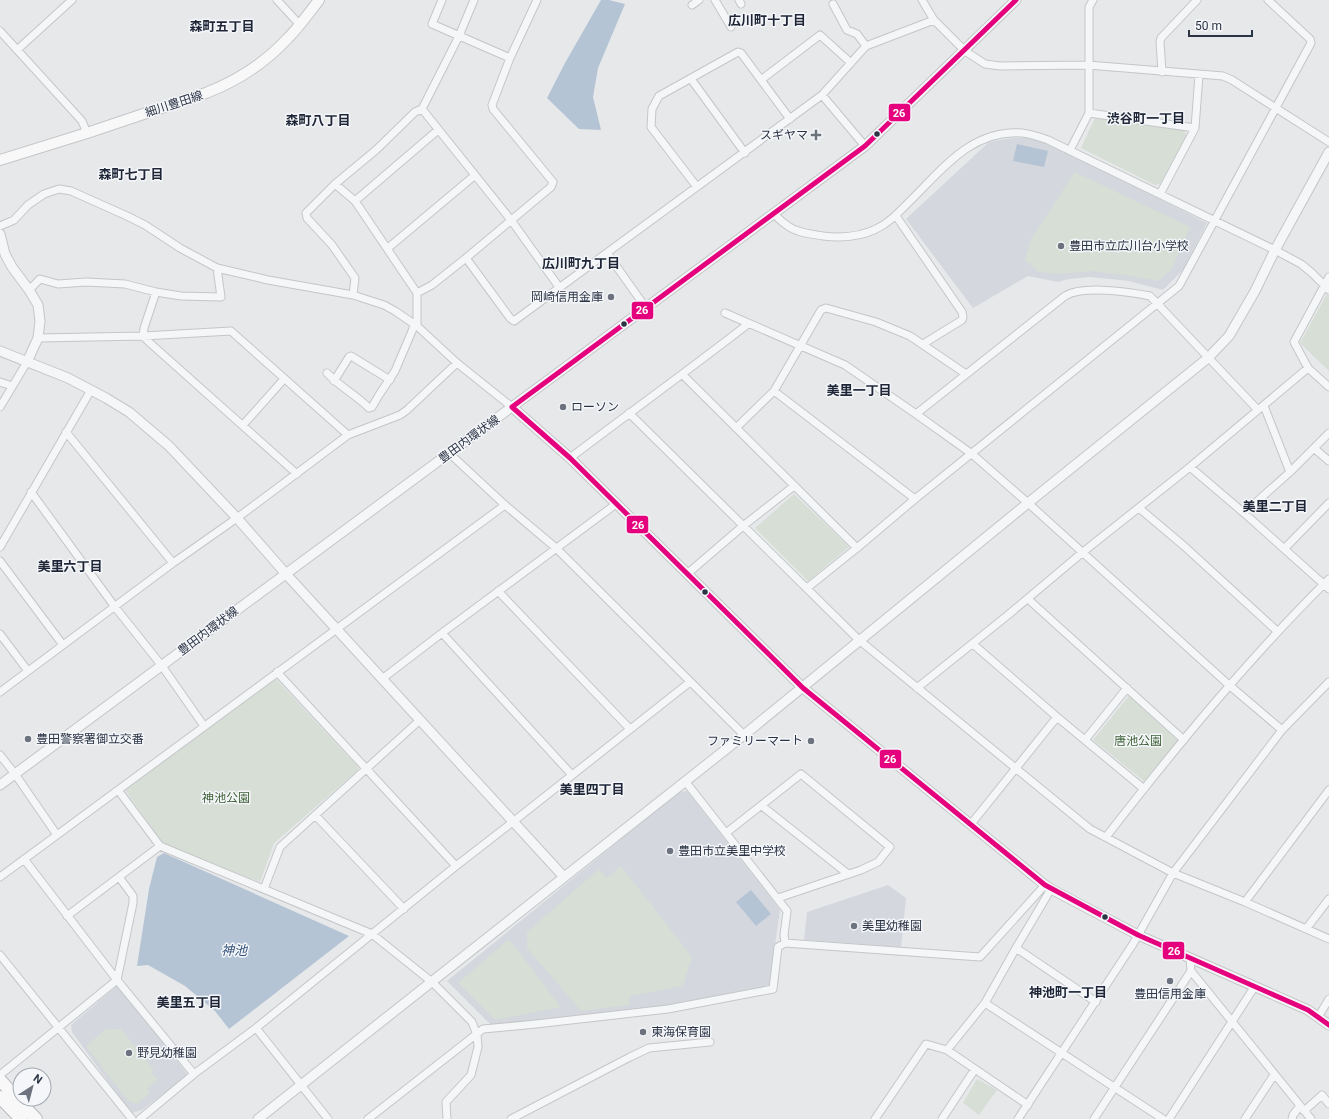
<svg xmlns="http://www.w3.org/2000/svg" width="1329" height="1119" font-family="Roboto,'Noto Sans JP',sans-serif">
	<style>
		.built { fill: #d4d7dd }
		.green { fill: #d6ded6 }
		.water { fill: #b4c4d5 }
		.lines { fill: none; stroke-linecap: round; stroke-linejoin: round }
		.minor-casing { stroke: #c4c6c8; stroke-width: 9 }
		.tertiary-casing { stroke: #c4c6c8; stroke-width: 11 }
		.secondary-casing { stroke: #c4c6c8; stroke-width: 12 }
		.trunk-casing { stroke: #b8bbbf; stroke-width: 14 }
		.minor { stroke: #f5f6f7; stroke-width: 7 }
		.tertiary { stroke: #f5f6f7; stroke-width: 9 }
		.secondary { stroke: #f8f8f8; stroke-width: 10 }
		.trunk { stroke: #f8f8f8; stroke-width: 12 }
		.bus-1-casing { stroke: #f4f6f9; stroke-width: 8 }
		.bus-1 { stroke: #e5007d; stroke-width: 5 }
		.bus-dot { fill: #2b3445; stroke: #f4f6f9; stroke-width: 1.5 }
		.poi-dot { fill: #6c737f; stroke: #f4f6f9; stroke-width: 1.5 }
		.labels { text-anchor: middle; stroke-width: 3; stroke-linejoin: round; paint-order: stroke }
		.street-label { font-size: 12px; fill: #2b3445; stroke: #f4f6f9 }
		.poi-label { font-size: 12px; fill: #2b3445; stroke: #f4f6f9; text-anchor: start }
		.park-label { font-size: 12px; fill: #3f6138; stroke: #f4f6f9 }
		.neighbourhood-label { font-size: 13px; font-weight: bold; fill: #1d2536; stroke: #f4f6f9 }
		.water-label { font-size: 13px; font-style: italic; fill: #34527a; stroke: #f4f6f9 }
		.line-badge { stroke: #f4f6f9; stroke-width: 1.5 }
		.badge-label { font-size: 11px; text-anchor: middle; font-weight: bold; fill: #fff }
	</style>
	<rect width="100%" height="100%" fill="#e6e8ea"/>
	<!-- built -->
	<path class="built" d="M 1013,138 L 1027,138 L 1053,145 L 1207,223 L 1183,270 L 1163,290 L 1129,281 L 1090,277 L 1069,279 L 1058,282 L 1028,276 L 973,308 L 906,219 L 989,142 Z
		M 687,791 L 780,910 L 769,987 L 669,1007 L 491,1025 L 447,981 L 679,792 Z
		M 888,885 L 906,898 L 901,947 L 804,940 L 807,912 Z
		M 117,986 L 121,988 L 188,1075 L 142,1110 L 131,1113 L 72,1032 L 71,1025 Z"/>
	<!-- green -->
	<path class="green" d="M 1095,118 L 1184,130 L 1187,136 L 1160,184 L 1155,185 L 1081,148 Z
		M 1075,172 L 1190,227 L 1172,269 L 1158,281 L 1130,276 L 1094,271 L 1059,274 L 1038,272 L 1025,260 L 1031,239 Z
		M 1327,294 L 1329,296 L 1329,371 L 1300,343 Z
		M 794,494 L 849,547 L 808,581 L 755,528 Z
		M 276,679 L 358,767 L 358,770 L 274,843 L 260,882 L 198,859 L 163,843 L 125,790 Z
		M 1129,696 L 1178,741 L 1144,781 L 1093,740 Z
		M 621,866 L 692,957 L 683,986 L 630,996 L 629,1005 L 581,1011 L 527,948 L 527,932 L 599,869 L 607,878 Z
		M 509,939 L 561,1007 L 495,1020 L 458,983 Z
		M 106,1029 L 121,1029 L 154,1070 L 151,1072 L 158,1080 L 147,1089 L 150,1093 L 137,1104 L 128,1101 L 86,1046 Z
		M 977,1079 L 997,1090 L 979,1115 L 963,1103 Z"/>
	<!-- water -->
	<path class="water" d="M 601,0 L 609,0 L 625,4 L 598,68 L 593,97 L 601,130 L 579,129 L 547,98 L 565,63 Z
		M 1017,144 L 1048,151 L 1044,167 L 1013,161 Z
		M 164,853 L 349,936 L 229,1029 L 215,1011 L 185,986 L 148,965 L 137,966 L 149,889 L 157,857 Z
		M 751,890 L 771,914 L 756,926 L 736,902 Z"/>
	<g class="lines">
		<defs>
			<path id="minor" d="M 277,0 L 300,25
				M 442,0 L 432,24 L 510,58
				M 474,0 L 459,36 L 422,109 L 511,220 L 559,287
				M 715,0 L 731,27
				M 739,0 L 741,4
				M 922,0 L 934,20 L 965,51 L 985,64 L 1000,66 L 1088,65 L 1223,76 L 1232,80 L 1329,142
				M 833,4 L 847,30 L 857,34 L 866,46
				M 692,5 L 699,0
				M 0,31 L 82,121 L 87,133
				M 17,50 L 72,0
				M 1162,72 L 1160,42 L 1161,38 L 1197,0
				M 691,79 L 745,153
				M 761,80 L 820,35 L 851,63
				M 822,95 L 865,146
				M 1089,113 L 1195,128
				M 1070,150 L 1089,113 L 1089,7 L 1093,0
				M 335,184 L 376,150 L 415,112 L 422,109
				M 697,187 L 651,127 L 652,109 L 659,96 L 738,52 L 741,53 L 790,119
				M 1160,194 L 1195,128 L 1199,75
				M 355,201 L 438,130
				M 774,214 C 778,218 783,223 788,226 C 797,233 812,234 823,236 C 841,238 860,237 876,229 C 889,223 899,212 909,202 C 941,171 971,129 1022,133 C 1031,134 1040,137 1048,140 L 1275,250 L 1301,264 L 1312,273 L 1329,290
				M 896,216 L 962,312 L 963,317 L 962,320 L 923,344
				M 0,226 L 14,220 L 28,205 L 44,194 L 59,189 L 71,191 L 127,216 L 145,225 L 180,248 L 217,268 L 268,280 L 353,295 L 384,305 L 395,311 L 417,326 L 457,363 L 512,407
				M 388,248 L 474,176
				M 607,253 L 646,308
				M 466,258 L 510,318 L 514,321 L 822,95 L 866,46 L 934,20
				M 1329,277 L 1294,342 L 1308,368 L 1329,387
				M 29,290 L 40,279 L 58,284 L 86,282 L 125,284 L 156,292 L 181,296 L 221,297 L 217,268
				M 156,292 L 144,328 L 143,336 L 150,343 L 297,474
				M 417,293 L 432,285 L 466,258 L 551,187 L 553,182 L 493,109 L 492,105 L 510,58 L 537,0
				M 353,295 L 355,278 L 332,245 L 307,218 L 306,213 L 335,184 L 355,201 L 417,293 L 417,326
				M 725,313 L 845,365 L 916,414 L 972,454 L 1028,503 L 1229,685 L 1282,730
				M 38,338 L 143,336 L 231,331 L 348,435
				M 327,373 C 340,387 356,395 369,408 L 372,407 L 379,395 L 395,371 L 415,324
				M 683,375 L 857,548
				M 334,381 L 349,357 L 351,356 L 390,380
				M 0,382 L 12,386
				M 774,391 L 915,499
				M 1264,406 L 1290,472
				M 0,407 L 27,362
				M 629,413 L 859,640 L 1090,829 L 1173,873 L 1245,902 L 1329,939
				M 916,414 L 1065,296 C 1083,285 1130,292 1150,296 L 1258,410
				M 243,425 L 284,379
				M 736,428 L 774,391 L 821,310 L 826,308 L 876,322 L 910,336 L 966,374
				M 66,432 L 173,563
				M 1315,449 L 1329,461
				M 449,453 L 505,505 L 556,548 L 744,735
				M 570,458 C 629,413 689,370 748,324
				M 1190,467 L 1244,513 L 1329,589
				M 31,492 L 115,607 L 162,666 L 204,726
				M 1139,508 L 1184,546 L 1277,631
				M 1244,513 L 1290,472 L 1329,433
				M 0,547 L 91,390
				M 1285,548 L 1329,503
				M 0,561 L 63,645
				M 687,574 L 743,526 L 794,486
				M 807,588 L 857,548 L 915,499 L 1179,286 L 1311,43 L 1310,39 L 1268,0
				M 498,591 L 630,729
				M 1028,599 L 1184,740
				M 442,633 L 572,775
				M 0,634 L 28,671
				M 973,644 L 1057,717 L 1144,789
				M 277,672 L 456,866
				M 382,679 L 442,633 L 616,504
				M 917,688 L 1008,615 L 1083,552 L 1190,467 L 1308,368
				M 0,692 L 173,563 L 237,518 L 348,435 L 400,415 L 407,410 L 457,363
				M 1085,740 L 1127,688
				M 0,755 L 15,774 L 57,835
				M 685,781 L 787,911 L 784,935 L 785,943
				M 118,790 L 160,846 L 372,934 L 432,982 L 472,1022 L 477,1035 L 478,1047 L 471,1075 L 446,1102 L 447,1119
				M 762,806 L 848,874
				M 315,815 L 404,909
				M 971,824 L 1057,717
				M 726,833 L 801,774 L 890,847 L 878,862 L 861,870 L 778,898
				M 1106,837 C 1176,747 1248,659 1329,579
				M 24,859 L 117,980 L 194,1074
				M 0,877 L 505,505
				M 264,889 L 280,847 L 420,720
				M 1245,902 L 1329,790
				M 67,916 L 160,846
				M 1306,929 L 1329,899
				M 1016,948 L 1096,1002
				M 0,955 L 132,1119
				M 1190,958 L 1191,971 L 1311,1119
				M 985,1003 L 1163,1119
				M 1318,1017 L 1329,999
				M 256,1028 L 328,1119
				M 947,1050 L 985,1003 L 1016,948 L 1051,889
				M 0,1075 L 117,980 L 133,903 L 133,896 L 119,877
				M 1304,1111 L 1322,1095 L 1329,1104
				M 140,1119 L 194,1074 L 256,1028 L 456,866 L 514,821 L 690,682
				M 368,1119 L 483,1029 L 536,1024 L 668,1009 L 773,989 L 778,947 L 785,943 L 980,957 L 1045,885
				M 511,1119 L 630,1057 L 649,1048 L 710,1042
				M 875,1119 L 926,1044 L 947,1050 L 1028,1105
				M 942,1119 L 975,1069
				M 1018,1119 L 1133,944 L 1173,873 L 1282,730 L 1329,682
				M 1094,1119 L 1191,971
				M 1169,1119 L 1255,986
				M 1245,1119 L 1274,1075
				M 1292,1119 L 1293,1115 L 1300,1106"/>
			<path id="tertiary" d="M 0,234 L 5,254 L 12,267 L 29,290 L 38,305 L 40,321 L 38,338 L 27,362
				M 0,351 L 68,378 L 106,398 L 129,412 L 169,446 L 237,518 L 286,574 L 564,877
				M 512,407 L 570,458 L 803,688 L 1045,885 L 1051,889 L 1138,935 L 1308,1010 L 1329,1025
				M 0,785 L 865,146 L 1016,0
				M 258,1119 L 744,735 L 1028,503 L 1208,358 L 1229,336 L 1255,291 L 1275,250 L 1329,152"/>
			<path id="secondary" d="M 0,160 L 87,133 L 206,93 C 237,81 265,63 288,38 C 299,27 309,13 319,0"/>
			<path id="trunk" d="M 0,1080 L 36,1119
				M 0,1097 L 21,1119"/>
		</defs>
		<!-- minor casing -->
		<use href="#minor" class="minor-casing"/>
		<!-- tertiary casing -->
		<use href="#tertiary" class="tertiary-casing"/>
		<!-- secondary casing -->
		<use href="#secondary" class="secondary-casing"/>
		<!-- trunk casing -->
		<use href="#trunk" class="trunk-casing"/>
		<!-- minor -->
		<use href="#minor" class="minor"/>
		<!-- tertiary -->
		<use href="#tertiary" class="tertiary"/>
		<!-- secondary -->
		<use href="#secondary" class="secondary"/>
		<!-- trunk -->
		<use href="#trunk" class="trunk"/>
		<defs>
			<path id="bus-1" d="M 512,407 L 570,458 L 803,688 L 1045,885 L 1138,935 L 1308,1010 L 1329,1025
				M 512,407 L 865,146 L 1016,0"/>
		</defs>
		<!-- bus-1 casing -->
		<use href="#bus-1" class="bus-1-casing"/>
		<!-- bus-1 -->
		<use href="#bus-1" class="bus-1"/>
	</g>
	<!-- markers -->
	<g class="bus-dot">
		<circle cx="877" cy="134" r="3.5"/>
		<circle cx="624" cy="324" r="3.5"/>
		<circle cx="705" cy="592" r="3.5"/>
		<circle cx="1105" cy="917" r="3.5"/>
	</g>
	<g class="poi-dot">
		<path d="M814 129h4v4h4v4h-4v4h-4v-4h-4v-4h4z"/>
		<circle cx="1061" cy="246" r="4"/>
		<circle cx="611" cy="297" r="4"/>
		<circle cx="563" cy="407" r="4"/>
		<circle cx="28" cy="739" r="4"/>
		<circle cx="811" cy="741" r="4"/>
		<circle cx="670" cy="851" r="4"/>
		<circle cx="854" cy="926" r="4"/>
		<circle cx="1170" cy="981" r="4"/>
		<circle cx="643" cy="1032" r="4"/>
		<circle cx="129" cy="1053" r="4"/>
	</g>
	<g class="labels">
		<!-- street labels -->
		<g class="street-label">
			<text transform="translate(174 104) rotate(-18)" y="4">細川豊田線</text>
			<text transform="translate(469 439) rotate(-36)" y="4">豊田内環状線</text>
			<text transform="translate(208 631) rotate(-37)" y="4">豊田内環状線</text>
		</g>
		<!-- poi labels -->
		<g class="poi-label">
			<text x="808" y="139" text-anchor="end">スギヤマ</text>
			<text x="1069" y="250">豊田市立広川台小学校</text>
			<text x="603" y="301" text-anchor="end">岡崎信用金庫</text>
			<text x="571" y="411">ローソン</text>
			<text x="36" y="743">豊田警察署御立交番</text>
			<text x="803" y="745" text-anchor="end">ファミリーマート</text>
			<text x="678" y="855">豊田市立美里中学校</text>
			<text x="862" y="930">美里幼稚園</text>
			<text x="1170" y="998" text-anchor="middle">豊田信用金庫</text>
			<text x="651" y="1036">東海保育園</text>
			<text x="137" y="1057">野見幼稚園</text>
		</g>
		<!-- park labels -->
		<g class="park-label">
			<text x="1138" y="745">唐池公園</text>
			<text x="226" y="802">神池公園</text>
		</g>
		<!-- neighbourhood labels -->
		<g class="neighbourhood-label">
			<text x="767" y="25">広川町十丁目</text>
			<text x="222" y="31">森町五丁目</text>
			<text x="1146" y="123">渋谷町一丁目</text>
			<text x="318" y="125">森町八丁目</text>
			<text x="131" y="179">森町七丁目</text>
			<text x="581" y="268">広川町九丁目</text>
			<text x="859" y="395">美里一丁目</text>
			<text x="1275" y="511">美里二丁目</text>
			<text x="70" y="571">美里六丁目</text>
			<text x="592" y="794">美里四丁目</text>
			<text x="1068" y="997">神池町一丁目</text>
			<text x="189" y="1007">美里五丁目</text>
		</g>
		<!-- water labels -->
		<g class="water-label">
			<text x="234" y="955">神池</text>
		</g>
	</g>
	<g class="line-badge">
		<rect x="888" y="103" width="23" height="19" rx="4" fill="#e5007d"/>
		<rect x="631" y="301" width="23" height="19" rx="4" fill="#e5007d"/>
		<rect x="626" y="515" width="23" height="19" rx="4" fill="#e5007d"/>
		<rect x="879" y="749" width="23" height="20" rx="4" fill="#e5007d"/>
		<rect x="1162" y="941" width="23" height="19" rx="4" fill="#e5007d"/>
	</g>
	<g class="badge-label">
		<text x="899" y="117">26</text>
		<text x="642" y="314">26</text>
		<text x="638" y="529">26</text>
		<text x="890" y="763">26</text>
		<text x="1174" y="955">26</text>
	</g>
	<!-- north arrow -->
	<g transform="translate(32 1087) rotate(36)"><circle r="19" fill="#f4f6f9" stroke="#a4a8b1"/>
	<path d="M0-3L7 15L0 10L-7 15Z" fill="#6c737f"/>
	<text y="-6" font-size="11" font-weight="bold" text-anchor="middle" fill="#2b3445">N</text>
	</g>
	<!-- scale -->
	<path d="M1189 30v6h63v-6" fill="none" stroke="#2b3445" stroke-width="2"/>
	<text x="1195" y="30" font-size="12" fill="#2b3445" stroke="#f4f6f9" stroke-width="3" paint-order="stroke">50 m</text>
</svg>
